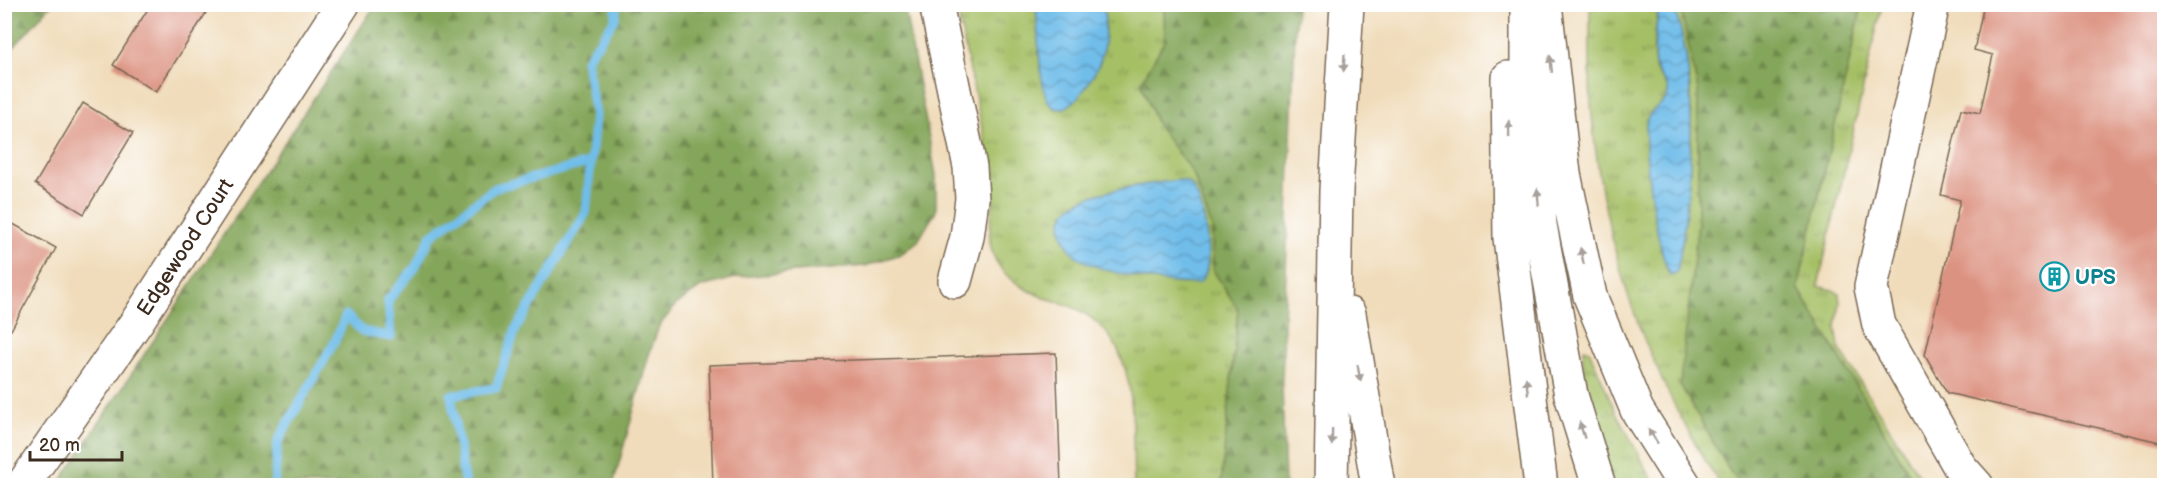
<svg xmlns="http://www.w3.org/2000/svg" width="2169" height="490" font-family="'Balsamiq Sans',sans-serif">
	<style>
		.grass { fill: url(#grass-tufts); stroke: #707442; stroke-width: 1.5; fill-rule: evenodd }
		.forest { fill: url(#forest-firs); stroke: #60683c; stroke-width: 1.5 }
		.water { fill: url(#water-waves); stroke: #567484; stroke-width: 1.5 }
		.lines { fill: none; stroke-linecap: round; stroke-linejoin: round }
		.stream { stroke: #70bdea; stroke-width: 9 }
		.building { fill: #dc9280 }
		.minor-casing { stroke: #7a6855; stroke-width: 36 }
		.highway-casing { stroke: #7a6855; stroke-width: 36 }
		.minor { stroke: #fff; stroke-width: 33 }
		.highway { stroke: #fff; stroke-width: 33 }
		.oneway { fill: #a79f9a }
		.labels { text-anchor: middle; stroke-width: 4.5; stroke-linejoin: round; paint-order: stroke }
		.street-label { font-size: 21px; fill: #3b2a1e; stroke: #fff }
		.culture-label { font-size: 21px; font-weight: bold; fill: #0d838f; stroke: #fff; text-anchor: start }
	</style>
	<defs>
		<pattern id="grass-tufts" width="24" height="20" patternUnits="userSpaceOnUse" patternTransform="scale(1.5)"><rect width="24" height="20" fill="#a5bf65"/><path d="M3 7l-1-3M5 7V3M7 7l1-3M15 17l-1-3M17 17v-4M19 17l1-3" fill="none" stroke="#889b53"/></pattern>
		<pattern id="forest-firs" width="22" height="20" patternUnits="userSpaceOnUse" patternTransform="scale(1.5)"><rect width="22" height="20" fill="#84a65a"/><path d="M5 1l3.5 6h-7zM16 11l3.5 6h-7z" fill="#6d874a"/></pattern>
		<pattern id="water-waves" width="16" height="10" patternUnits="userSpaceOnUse" patternTransform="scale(1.5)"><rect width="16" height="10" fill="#70bdea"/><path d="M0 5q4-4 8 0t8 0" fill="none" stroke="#5d9abd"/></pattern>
	</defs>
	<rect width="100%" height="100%" fill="#fff"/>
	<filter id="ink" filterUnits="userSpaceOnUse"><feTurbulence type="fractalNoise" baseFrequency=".0167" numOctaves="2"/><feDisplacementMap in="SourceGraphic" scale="12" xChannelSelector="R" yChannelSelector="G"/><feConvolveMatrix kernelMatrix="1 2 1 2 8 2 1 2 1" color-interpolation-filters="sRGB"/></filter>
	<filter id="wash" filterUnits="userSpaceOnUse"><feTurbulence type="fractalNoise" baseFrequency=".008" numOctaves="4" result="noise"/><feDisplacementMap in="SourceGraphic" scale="24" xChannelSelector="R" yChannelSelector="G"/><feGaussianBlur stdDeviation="1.35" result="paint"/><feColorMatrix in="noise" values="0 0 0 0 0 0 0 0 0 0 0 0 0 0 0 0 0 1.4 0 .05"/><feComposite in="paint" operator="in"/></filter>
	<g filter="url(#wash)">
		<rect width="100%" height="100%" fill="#f0dcba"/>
		<!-- grass -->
		<path class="grass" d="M 956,5 L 1036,5 L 1041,70 L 1078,98 C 1101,64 1107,47 1104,5 L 1164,5 L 1165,40 L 1141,83 L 1157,125 L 1193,173 L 1212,228 L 1213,270 L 1238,309 L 1221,485 L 1134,485 C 1131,413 1144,325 1055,301 C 1034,295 1006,281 996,261 C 985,240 991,223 993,202 C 994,193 993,184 992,175 ZM 1180,180 L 1061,228 C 1063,218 1065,210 1074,204 C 1096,190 1154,184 1180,180 Z
			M 1590,5 L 1659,5 C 1657,25 1650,50 1656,70 C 1659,79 1670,83 1668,94 C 1667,100 1660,104 1656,108 L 1665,263 L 1669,274 L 1677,271 C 1691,199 1702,73 1672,5 L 1680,5 L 1698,90 L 1698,223 L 1680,384 L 1731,473 L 1741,485 L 1721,485 L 1717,480 C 1694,443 1673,405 1655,364 C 1619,286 1597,190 1591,105 C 1589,71 1590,38 1590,5 Z
			M 1862,5 L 1882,5 L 1818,286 L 1833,290 L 1839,294 L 1840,303 L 1836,327 L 1839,348 L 1925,485 L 1916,485 L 1798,288 Z
			M 1584,348 L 1589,350 L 1616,412 L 1655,485 L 1612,485 C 1606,464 1577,361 1584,348 Z"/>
		<!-- forest -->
		<path class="forest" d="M 5,4 L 51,5 L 5,57 L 4,5 Z
			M 376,4 L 904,5 L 936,175 L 936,211 L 918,241 L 901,254 L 865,266 L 739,277 L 701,287 L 676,305 L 659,326 L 648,358 L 613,485 L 58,485 Z
			M 1164,5 L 1296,5 L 1282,380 L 1285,485 L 1221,485 L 1238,309 L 1213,270 L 1212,228 L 1193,173 L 1157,125 L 1141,83 L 1165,40 Z
			M 1680,5 L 1862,5 L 1798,288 L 1916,485 L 1741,485 L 1731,473 L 1680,384 L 1698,223 L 1698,90 Z"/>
		<!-- water -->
		<path class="water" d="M 1036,5 L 1104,5 C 1105,22 1106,42 1101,59 C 1096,73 1068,125 1050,104 C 1038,90 1038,25 1036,5 Z
			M 1659,5 L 1672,5 C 1702,73 1691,199 1677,272 L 1671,275 C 1658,260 1639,136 1648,117 C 1652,107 1667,104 1668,93 C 1669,81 1657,77 1655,64 C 1652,46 1657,23 1659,5 Z
			M 1180,180 C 1183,180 1187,182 1189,183 C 1204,196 1213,258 1205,275 C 1203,278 1201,281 1199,283 C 1174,286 1099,273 1079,258 C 1070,252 1065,242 1062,232 C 1059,221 1065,210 1074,204 C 1094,190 1155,183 1180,180 Z"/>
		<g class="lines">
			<!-- stream -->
			<path class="stream" d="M 274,486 L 278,441 L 335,341 L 346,315 L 362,331 L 391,337 L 388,300 L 415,268 L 431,236 L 495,188 L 588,163
				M 465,486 L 451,395 L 496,388 L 516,329 L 586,213 L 595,115 L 586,60 L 615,19 L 617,4"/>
		</g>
		<g id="blocks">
			<!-- building -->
			<path class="building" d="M 151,4 L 193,4 L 206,13 L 156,92 L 113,65 Z
				M 1984,4 L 2164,4 L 2164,443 L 1947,393 L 1925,355 L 1960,200 L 1941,195 L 1961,109 L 1980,113 L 1993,55 L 1974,50 Z
				M 83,103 L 133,133 L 84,214 L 35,184 Z
				M 6,220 L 56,248 L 11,330 L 4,327 Z
				M 1056,353 L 1061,486 L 713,486 L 709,365 Z"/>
		</g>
	</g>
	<g filter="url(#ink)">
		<use href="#blocks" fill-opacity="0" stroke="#7a6855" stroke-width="1.5"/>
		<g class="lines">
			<defs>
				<path id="minor" d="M 936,4 L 970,167 L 972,199 L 967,237 L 955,281
					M 1933,4 L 1871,287 L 1879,325 L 1960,467 L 1977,486
					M 22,486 L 138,320 L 343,4"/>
				<path id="highway" d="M 1545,4 L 1564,174 L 1590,296 L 1637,410 L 1685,486
					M 1527,12 L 1527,69 L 1540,225 L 1571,395 L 1599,486
					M 1508,78 L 1510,238 L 1541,486
					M 1349,314 L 1378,486
					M 1331,486 L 1336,190 L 1347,4"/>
			</defs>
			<!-- minor casing -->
			<use href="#minor" class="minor-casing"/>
			<!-- highway casing -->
			<use href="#highway" class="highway-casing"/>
			<!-- minor -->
			<use href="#minor" class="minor"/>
			<!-- highway -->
			<use href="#highway" class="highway"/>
		</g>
		<!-- one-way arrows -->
		<defs><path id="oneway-solid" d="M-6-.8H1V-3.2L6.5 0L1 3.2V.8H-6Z" transform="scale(1.5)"/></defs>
		<g class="oneway">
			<use href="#oneway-solid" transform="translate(1344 63) rotate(93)"/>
			<use href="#oneway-solid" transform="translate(1551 64) rotate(-96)"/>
			<use href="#oneway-solid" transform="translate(1509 129) rotate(-91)"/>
			<use href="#oneway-solid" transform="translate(1538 197) rotate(-95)"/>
			<use href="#oneway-solid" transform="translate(1582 256) rotate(-102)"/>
			<use href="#oneway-solid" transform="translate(1359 373) rotate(80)"/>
			<use href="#oneway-solid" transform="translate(1527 386) rotate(-97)"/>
			<use href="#oneway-solid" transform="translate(1582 430) rotate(-107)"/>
			<use href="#oneway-solid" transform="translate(1653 436) rotate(-123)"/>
			<use href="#oneway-solid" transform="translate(1332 437) rotate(91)"/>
		</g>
	</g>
	<!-- icons -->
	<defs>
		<symbol id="building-ring" viewBox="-11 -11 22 22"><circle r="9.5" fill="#fff" stroke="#0f9aa8" stroke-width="1.5"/><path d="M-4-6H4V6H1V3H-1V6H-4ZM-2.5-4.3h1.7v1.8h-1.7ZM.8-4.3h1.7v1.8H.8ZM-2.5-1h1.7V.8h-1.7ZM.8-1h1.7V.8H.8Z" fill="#0f9aa8"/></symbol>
	</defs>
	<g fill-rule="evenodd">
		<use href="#building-ring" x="2038" y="260" width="33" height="33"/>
	</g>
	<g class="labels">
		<!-- street labels -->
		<g class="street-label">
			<text transform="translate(185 247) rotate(-57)" y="7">Edgewood Court</text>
		</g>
		<!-- culture labels -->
		<g class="culture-label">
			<text x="2075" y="284">UPS</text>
		</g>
	</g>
	<!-- margin -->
	<rect width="2169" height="490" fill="none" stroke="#fff" stroke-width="24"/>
	<!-- scale -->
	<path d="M30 451v9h92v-9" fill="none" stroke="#3b2a1e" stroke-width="3"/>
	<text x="39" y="451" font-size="18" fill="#3b2a1e" stroke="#ffffff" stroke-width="4.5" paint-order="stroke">20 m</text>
</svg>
